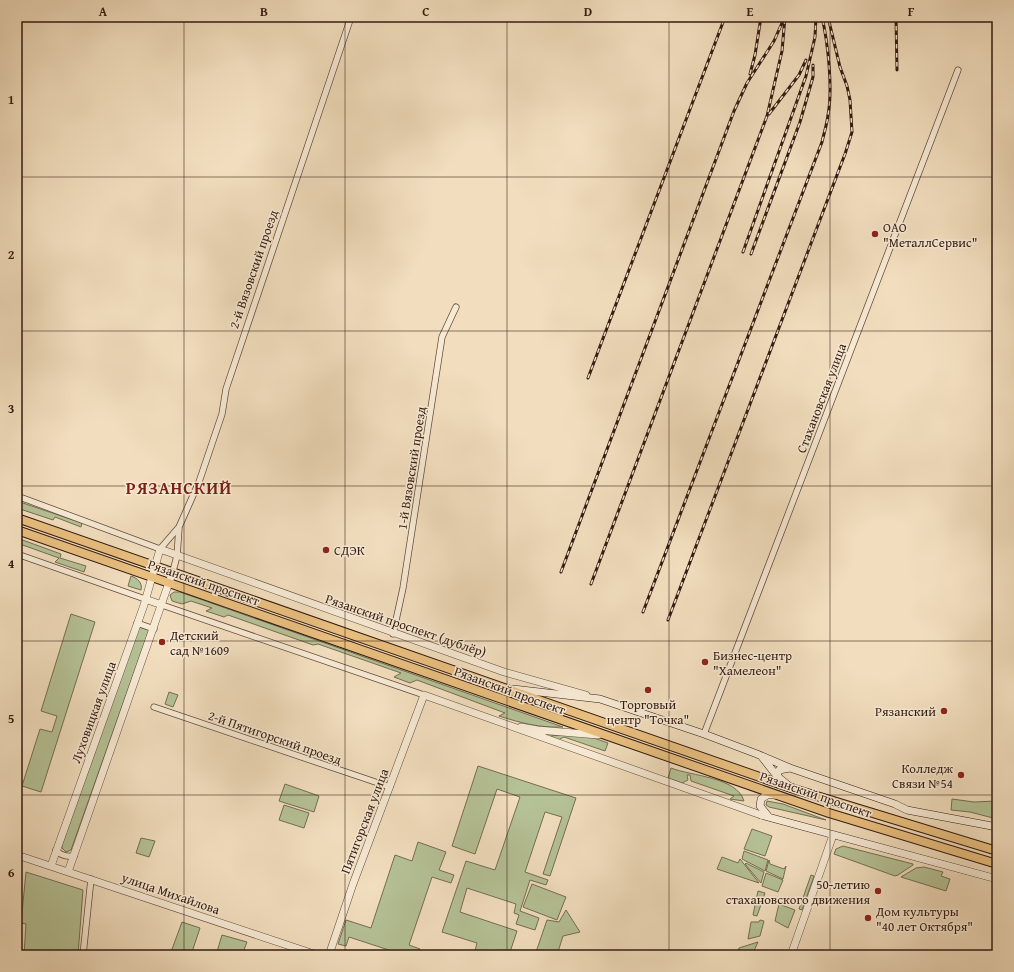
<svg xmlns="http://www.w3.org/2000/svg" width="1014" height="972" font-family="'Gentium Book Plus',serif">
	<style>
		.green { fill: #b5c296; stroke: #746e53 }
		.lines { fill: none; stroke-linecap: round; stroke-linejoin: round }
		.minor-casing { stroke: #644c3c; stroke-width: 7 }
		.tertiary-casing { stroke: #644c3c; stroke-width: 8 }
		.secondary-casing { stroke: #341b10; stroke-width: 8 }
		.primary-casing { stroke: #341b10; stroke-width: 10 }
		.minor { stroke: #f7ead5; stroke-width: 5.5 }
		.tertiary { stroke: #f7ead5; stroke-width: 7 }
		.secondary { stroke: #f7ead5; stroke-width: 7 }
		.primary { stroke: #e9bf7f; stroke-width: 8 }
		.rail-casing { stroke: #341b10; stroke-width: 3 }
		.rail { stroke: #f7ead5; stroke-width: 1.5; stroke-dasharray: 4.5; stroke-linecap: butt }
		.grid { fill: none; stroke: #341b10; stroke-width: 1; stroke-opacity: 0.55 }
		.poi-dot { fill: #8f2418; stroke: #f7ead5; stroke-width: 1.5 }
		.labels { text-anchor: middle; stroke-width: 3; stroke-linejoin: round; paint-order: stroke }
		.poi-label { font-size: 13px; fill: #341b10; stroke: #f7ead5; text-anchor: start }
		.street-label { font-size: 13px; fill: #341b10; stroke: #f7ead5 }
		.district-label { font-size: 17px; font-weight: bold; letter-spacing: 1px; fill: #7a1f14; stroke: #f7ead5 }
		.neatline { fill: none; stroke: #341b10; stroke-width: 1.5 }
		.grid-label { font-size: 13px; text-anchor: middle; font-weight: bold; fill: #341b10 }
	</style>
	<rect width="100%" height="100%" fill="#f2debe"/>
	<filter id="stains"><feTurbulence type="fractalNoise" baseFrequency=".005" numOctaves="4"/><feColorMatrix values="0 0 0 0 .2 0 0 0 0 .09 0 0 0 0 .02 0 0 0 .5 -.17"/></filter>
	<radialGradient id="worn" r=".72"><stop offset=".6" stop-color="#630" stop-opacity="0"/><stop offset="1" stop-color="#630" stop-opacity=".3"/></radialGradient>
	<!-- green -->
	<path class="green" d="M 17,501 L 82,523 L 81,527 L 55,517 L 53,520 L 17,508 Z
		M 17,538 L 61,554 L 60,558 L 86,566 L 84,572 L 55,562 L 59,558 L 17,543 Z
		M 131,576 C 137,578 143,583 141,590 L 128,586 Z
		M 174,592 L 180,592 L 563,727 C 540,728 521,723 499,716 L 505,713 L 417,680 L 410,683 L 394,677 L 401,673 L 318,644 L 313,645 L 228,615 L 224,617 L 206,611 L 212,608 L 191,601 L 182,604 L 172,601 L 170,595 Z
		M 71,614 L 95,622 L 41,792 L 22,786 L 40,729 L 52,732 L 57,716 L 41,711 Z
		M 139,627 L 149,630 L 71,850 L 66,852 L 62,848 L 62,845 Z
		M 169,692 L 178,695 L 173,707 L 165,704 Z
		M 562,735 L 591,737 L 608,743 L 605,751 L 564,737 L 558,740 L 550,736 Z
		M 478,766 L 576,798 L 550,876 L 543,874 L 562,817 L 545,812 L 525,872 L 548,880 L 546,885 L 530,880 L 520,911 L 539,918 L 535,930 L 516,924 L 519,915 L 514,913 L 516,904 L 467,888 L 460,912 L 517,931 L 509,955 L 474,955 L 477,943 L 442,932 L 466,861 L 495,870 L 520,797 L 497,789 L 475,854 L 452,846 Z
		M 671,768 C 691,776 737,777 744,801 L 730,799 L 734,796 L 691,781 L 690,775 L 687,775 L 688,780 L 682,783 L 668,778 Z
		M 285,784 L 319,796 L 314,812 L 279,801 Z
		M 952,799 L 974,802 L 997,801 L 997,819 L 970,812 L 951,810 Z
		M 767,801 L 783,804 L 826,820 L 769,807 L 766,805 Z
		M 284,805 L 309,813 L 304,828 L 279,820 Z
		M 752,829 L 772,836 L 765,856 L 744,849 Z
		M 141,838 L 155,841 L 149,857 L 136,853 Z
		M 418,842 L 446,852 L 439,870 L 454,875 L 451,883 L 432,877 L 409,945 L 420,949 L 418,955 L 404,955 L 349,937 L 346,946 L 338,944 L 346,920 L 371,928 L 395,855 L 412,861 Z
		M 843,846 L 913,864 L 913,865 L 898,875 L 895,876 L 834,854 L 836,849 Z
		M 744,851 L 768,860 L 765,871 L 742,859 Z
		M 722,857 L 738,863 L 740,859 L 759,883 L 717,869 Z
		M 769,860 L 770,864 L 784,869 L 786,866 L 783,879 L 766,871 Z
		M 746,863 L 764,872 L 761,883 L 745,864 Z
		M 924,867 L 943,872 L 941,876 L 950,879 L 946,891 L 901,877 L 916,868 Z
		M 26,872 L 83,890 L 78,955 L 24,955 L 26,924 L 21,923 Z
		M 766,873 L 783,880 L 778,892 L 762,886 Z
		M 811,875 L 814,876 L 802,910 L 799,909 Z
		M 532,884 L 566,897 L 557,920 L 523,907 Z
		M 758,891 L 765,893 L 757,916 L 753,915 Z
		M 779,904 L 795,910 L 788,928 L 775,921 Z
		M 566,910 L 580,932 L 563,936 L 557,955 L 535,955 L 547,920 L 559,922 Z
		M 760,920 L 764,921 L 760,936 L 748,939 L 751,922 L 759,922 Z
		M 182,922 L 200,928 L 191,955 L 166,955 L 171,952 Z
		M 222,935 L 247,942 L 242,955 L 216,955 Z
		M 758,942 L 753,953 L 755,955 L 736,955 L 739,948 Z"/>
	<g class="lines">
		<defs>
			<path id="minor" d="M 17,496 L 160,549 L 179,527 L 199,482 L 222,414 L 226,389 L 351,17
				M 17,554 L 145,599
				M 173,571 L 177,556 L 179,528
				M 162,605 L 424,695
				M 137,623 L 154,629
				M 393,634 L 403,588 L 442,337 L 456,307
				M 154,707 L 390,787
				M 704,734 L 958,70
				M 56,850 C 61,856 67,857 74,856
				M 83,955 L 91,879"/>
			<path id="tertiary" d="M 145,599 L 162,605
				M 521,727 L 538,730 L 598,735
				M 17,855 L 317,955
				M 51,866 L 144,605 L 160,549 L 504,672 L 586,695
				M 68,872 L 173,571
				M 329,955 L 353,884 L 424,695 L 761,815
				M 791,955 L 833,835"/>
			<path id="secondary" d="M 513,689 L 600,699 L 704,734 L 757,754 L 790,768
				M 762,757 L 777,776
				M 789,786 L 777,776 L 779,770 L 790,768 L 895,804 L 907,810 L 997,827
				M 761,815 L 997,879
				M 768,816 L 760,806 L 761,799 L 767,795 L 775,795"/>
			<path id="primary" d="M 17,518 L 794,789 L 997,851
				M 17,530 L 829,813 L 997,864"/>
		</defs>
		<!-- minor casing -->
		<use href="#minor" class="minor-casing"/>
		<!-- tertiary casing -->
		<use href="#tertiary" class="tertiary-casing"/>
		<!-- secondary casing -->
		<use href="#secondary" class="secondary-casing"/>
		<!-- primary casing -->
		<use href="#primary" class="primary-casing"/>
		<!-- minor -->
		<use href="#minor" class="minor"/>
		<!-- tertiary -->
		<use href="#tertiary" class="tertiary"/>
		<!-- secondary -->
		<use href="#secondary" class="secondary"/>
		<!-- primary -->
		<use href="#primary" class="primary"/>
		<defs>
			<path id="rail" d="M 896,17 L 897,70
				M 750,74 L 755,55 L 761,17
				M 769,114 L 799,75 L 806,60
				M 743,252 L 806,76 L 815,37 L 816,17
				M 751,254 L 800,122 L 813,77 L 813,65
				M 588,378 L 725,17
				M 561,572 L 734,111 L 747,83 L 774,41 L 782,23
				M 591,584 L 767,116 L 782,51 L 785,17
				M 643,612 L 822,142 C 824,133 827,124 828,115 C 833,89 828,43 822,17
				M 668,620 L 845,154 L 852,132 L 850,100 L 847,86 L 840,67 L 828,17"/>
		</defs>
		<!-- rail casing -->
		<use href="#rail" class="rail-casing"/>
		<!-- rail -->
		<use href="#rail" class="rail"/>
	</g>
	<!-- grid -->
	<path class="grid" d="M 184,17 L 184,955M 345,17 L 345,955M 507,17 L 507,955M 669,17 L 669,955M 830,17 L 830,955M 17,177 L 997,177M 17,331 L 997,331M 17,486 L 997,486M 17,641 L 997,641M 17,795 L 997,795"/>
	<!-- markers -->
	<g class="poi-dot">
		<circle cx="875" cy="234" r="4"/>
		<circle cx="326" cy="550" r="4"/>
		<circle cx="162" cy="642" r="4"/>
		<circle cx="705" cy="662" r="4"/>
		<circle cx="648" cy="690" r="4"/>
		<circle cx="944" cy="711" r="4"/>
		<circle cx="961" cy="775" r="4"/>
		<circle cx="878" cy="891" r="4"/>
		<circle cx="868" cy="918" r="4"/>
	</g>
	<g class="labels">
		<!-- poi labels -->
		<g class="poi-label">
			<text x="883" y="232">ОАО<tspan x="883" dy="15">"МеталлСервис"</tspan></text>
			<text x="334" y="555">СДЭК</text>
			<text x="170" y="640">Детский<tspan x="170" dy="15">сад №1609</tspan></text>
			<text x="713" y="660">Бизнес-центр<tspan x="713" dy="15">"Хамелеон"</tspan></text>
			<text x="648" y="709" text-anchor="middle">Торговый<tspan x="648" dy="15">центр "Точка"</tspan></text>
			<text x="936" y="716" text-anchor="end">Рязанский</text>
			<text x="953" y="773" text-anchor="end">Колледж<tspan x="953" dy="15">Связи №54</tspan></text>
			<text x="870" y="889" text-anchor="end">50-летию<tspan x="870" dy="15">стахановского движения</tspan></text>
			<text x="876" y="916">Дом культуры<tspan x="876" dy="15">"40 лет Октября"</tspan></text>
		</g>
		<!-- street labels -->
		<g class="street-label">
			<text transform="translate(253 269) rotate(-71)" y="5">2-й Вязовский проезд</text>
			<text transform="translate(821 398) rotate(-69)" y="5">Стахановская улица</text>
			<text transform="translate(411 468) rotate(-81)" y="5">1-й Вязовский проезд</text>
			<text transform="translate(204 582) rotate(19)" y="5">Рязанский проспект</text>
			<text transform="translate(406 625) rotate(19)" y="5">Рязанский проспект (дублёр)</text>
			<text transform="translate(510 690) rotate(20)" y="5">Рязанский проспект</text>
			<text transform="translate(93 712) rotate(-70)" y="5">Луховицкая улица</text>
			<text transform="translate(275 737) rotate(19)" y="5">2-й Пятигорский проезд</text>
			<text transform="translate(816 794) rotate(19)" y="5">Рязанский проспект</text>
			<text transform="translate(364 821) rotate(-69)" y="5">Пятигорская улица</text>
			<text transform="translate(171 893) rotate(19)" y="5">улица Михайлова</text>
		</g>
		<!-- district labels -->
		<g class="district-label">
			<text x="179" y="494">РЯЗАНСКИЙ</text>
		</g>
	</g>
	<!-- margin -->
	<rect width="1014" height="972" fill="none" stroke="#f2debe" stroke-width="44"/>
	<rect x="22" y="22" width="970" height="928" class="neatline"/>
	<g class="grid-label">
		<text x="103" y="16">A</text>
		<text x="264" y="16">B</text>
		<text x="426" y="16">C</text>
		<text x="588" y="16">D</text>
		<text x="750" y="16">E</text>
		<text x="911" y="16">F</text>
		<text x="11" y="104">1</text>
		<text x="11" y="259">2</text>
		<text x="11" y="413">3</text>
		<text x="11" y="568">4</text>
		<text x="11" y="723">5</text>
		<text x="11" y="877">6</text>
	</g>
	<rect width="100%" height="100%" filter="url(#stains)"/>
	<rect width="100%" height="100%" fill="url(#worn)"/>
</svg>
